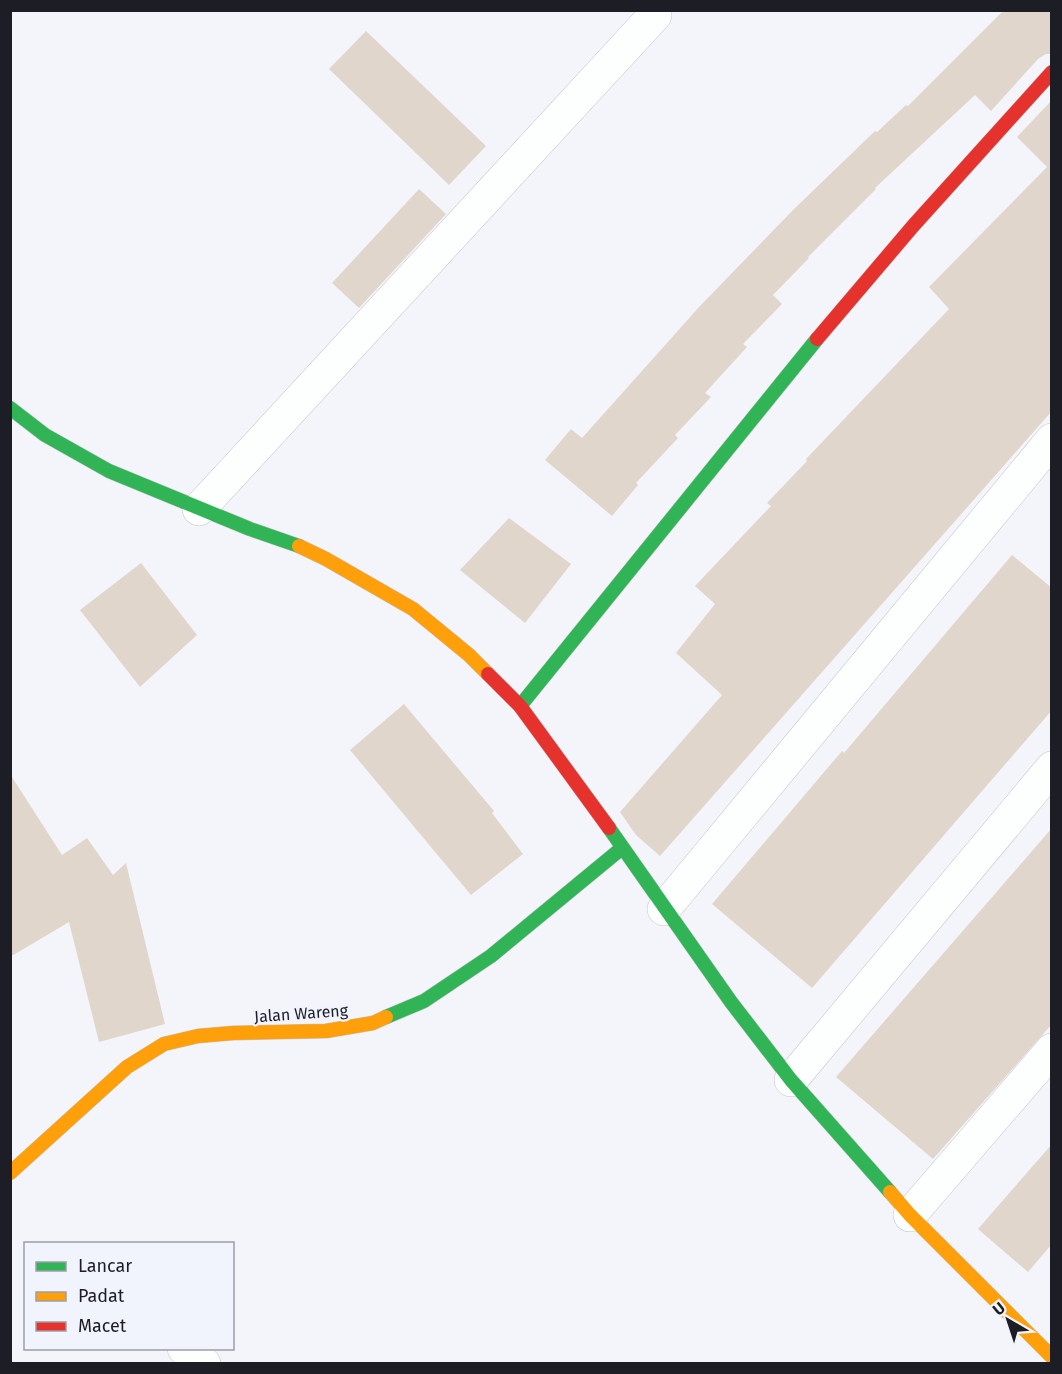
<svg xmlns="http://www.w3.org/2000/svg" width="1062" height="1374" font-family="'Fira Sans',sans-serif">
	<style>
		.building { fill: #e0d6cb }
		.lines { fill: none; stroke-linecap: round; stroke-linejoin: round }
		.street-casing { stroke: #c4c5cb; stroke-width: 34 }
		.fast-casing { stroke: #c4c5cb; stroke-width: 15 }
		.slow-casing { stroke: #c4c5cb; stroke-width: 15 }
		.jam-casing { stroke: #c4c5cb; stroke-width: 15 }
		.street { stroke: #fdfefe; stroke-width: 33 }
		.fast { stroke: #30b455; stroke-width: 14 }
		.slow { stroke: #ff9f0a; stroke-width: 14 }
		.jam { stroke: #e5322d; stroke-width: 14 }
		.labels { text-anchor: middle; stroke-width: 4.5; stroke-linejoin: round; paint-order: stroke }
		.street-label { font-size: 16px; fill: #1c1d25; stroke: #f1f4fd }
	</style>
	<rect width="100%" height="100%" fill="#f4f5fa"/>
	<!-- building -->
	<path class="building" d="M 1004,10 L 1052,10 L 1052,54 L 1046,54 L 1038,59 L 991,111 L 975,95 L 875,188 L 876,189 L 808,257 L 809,258 L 773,295 L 782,304 L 743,344 L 747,347 L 705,393 L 711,397 L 675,435 L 678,438 L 636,483 L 638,485 L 612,516 L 545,460 L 571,429 L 582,438 L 700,306 L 794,209 L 875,131 L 877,132 L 906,105 L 908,106 Z
		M 366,31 L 486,146 L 449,185 L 329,69 Z
		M 1052,100 L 1052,411 L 660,856 L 636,835 L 620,812 L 722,695 L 676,653 L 715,604 L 695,586 L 771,506 L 767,503 L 807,461 L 806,459 L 949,309 L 929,287 L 1047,167 L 1017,137 Z
		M 419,189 L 446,214 L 359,308 L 332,283 Z
		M 509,518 L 571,564 L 525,623 L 460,570 Z
		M 1012,555 L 1052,588 L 1052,710 L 812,988 L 712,904 L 842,751 L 844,753 Z
		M 141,563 L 197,635 L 140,687 L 80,610 Z
		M 404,704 L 494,811 L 492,813 L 523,854 L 471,895 L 350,750 Z
		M 10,774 L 62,855 L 87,838 L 113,875 L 126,863 L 165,1024 L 99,1042 L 69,922 L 10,957 Z
		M 1052,828 L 1052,1024 L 933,1159 L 836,1077 Z
		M 1052,1144 L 1052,1244 L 1028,1272 L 978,1229 Z"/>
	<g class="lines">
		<defs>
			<path id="street" d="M 199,509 L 655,15
				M 664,909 L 1052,440
				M 791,1080 L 1052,768
				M 910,1215 L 1052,1050
				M 184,1348 L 204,1364"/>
			<path id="fast" d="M 10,408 L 45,435 L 109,471 L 250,529 L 299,546
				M 520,706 L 817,339
				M 609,828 L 731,1002 L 791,1080 L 890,1192
				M 386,1017 L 424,1001 L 491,956 L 622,848"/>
			<path id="slow" d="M 299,546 L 326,559 L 413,609 L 469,655 L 488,674
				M 10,1173 L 127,1067 L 164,1044 L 198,1036 L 233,1033 L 326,1031 L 373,1023 L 386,1017
				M 890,1192 L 910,1215 L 1052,1357"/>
			<path id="jam" d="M 817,339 L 913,226 L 1052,72
				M 488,674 L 520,706 L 609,828"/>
		</defs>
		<!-- street casing -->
		<use href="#street" class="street-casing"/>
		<!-- fast casing -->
		<use href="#fast" class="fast-casing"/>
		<!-- slow casing -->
		<use href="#slow" class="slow-casing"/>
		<!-- jam casing -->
		<use href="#jam" class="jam-casing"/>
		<!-- street -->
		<use href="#street" class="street"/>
		<!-- fast -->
		<use href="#fast" class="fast"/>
		<!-- slow -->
		<use href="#slow" class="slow"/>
		<!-- jam -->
		<use href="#jam" class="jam"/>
	</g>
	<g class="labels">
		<!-- street labels -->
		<g class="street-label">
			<text transform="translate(301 1013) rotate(-4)" y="6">Jalan Wareng</text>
		</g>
	</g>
	<!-- border -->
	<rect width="1062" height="1374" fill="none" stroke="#1c1d25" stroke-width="24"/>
	<!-- legend -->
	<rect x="24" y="1242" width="210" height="108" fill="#f1f4fd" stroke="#9c9ea7" stroke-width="1.5"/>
	<rect x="36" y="1262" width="30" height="9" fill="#30b455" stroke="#9c9ea7" stroke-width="1.5"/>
	<text x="78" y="1272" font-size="18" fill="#1c1d25">Lancar</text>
	<rect x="36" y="1292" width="30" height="9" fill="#ff9f0a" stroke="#9c9ea7" stroke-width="1.5"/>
	<text x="78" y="1302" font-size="18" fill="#1c1d25">Padat</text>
	<rect x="36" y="1322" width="30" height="9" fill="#e5322d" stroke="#9c9ea7" stroke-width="1.5"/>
	<text x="78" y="1332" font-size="18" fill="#1c1d25">Macet</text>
	<!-- north arrow -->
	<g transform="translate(1008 1320) rotate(321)" stroke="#f1f4fd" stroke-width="4.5" paint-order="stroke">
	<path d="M0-4.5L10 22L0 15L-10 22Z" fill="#1c1d25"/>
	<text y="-9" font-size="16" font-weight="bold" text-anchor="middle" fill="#1c1d25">U</text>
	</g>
</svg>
